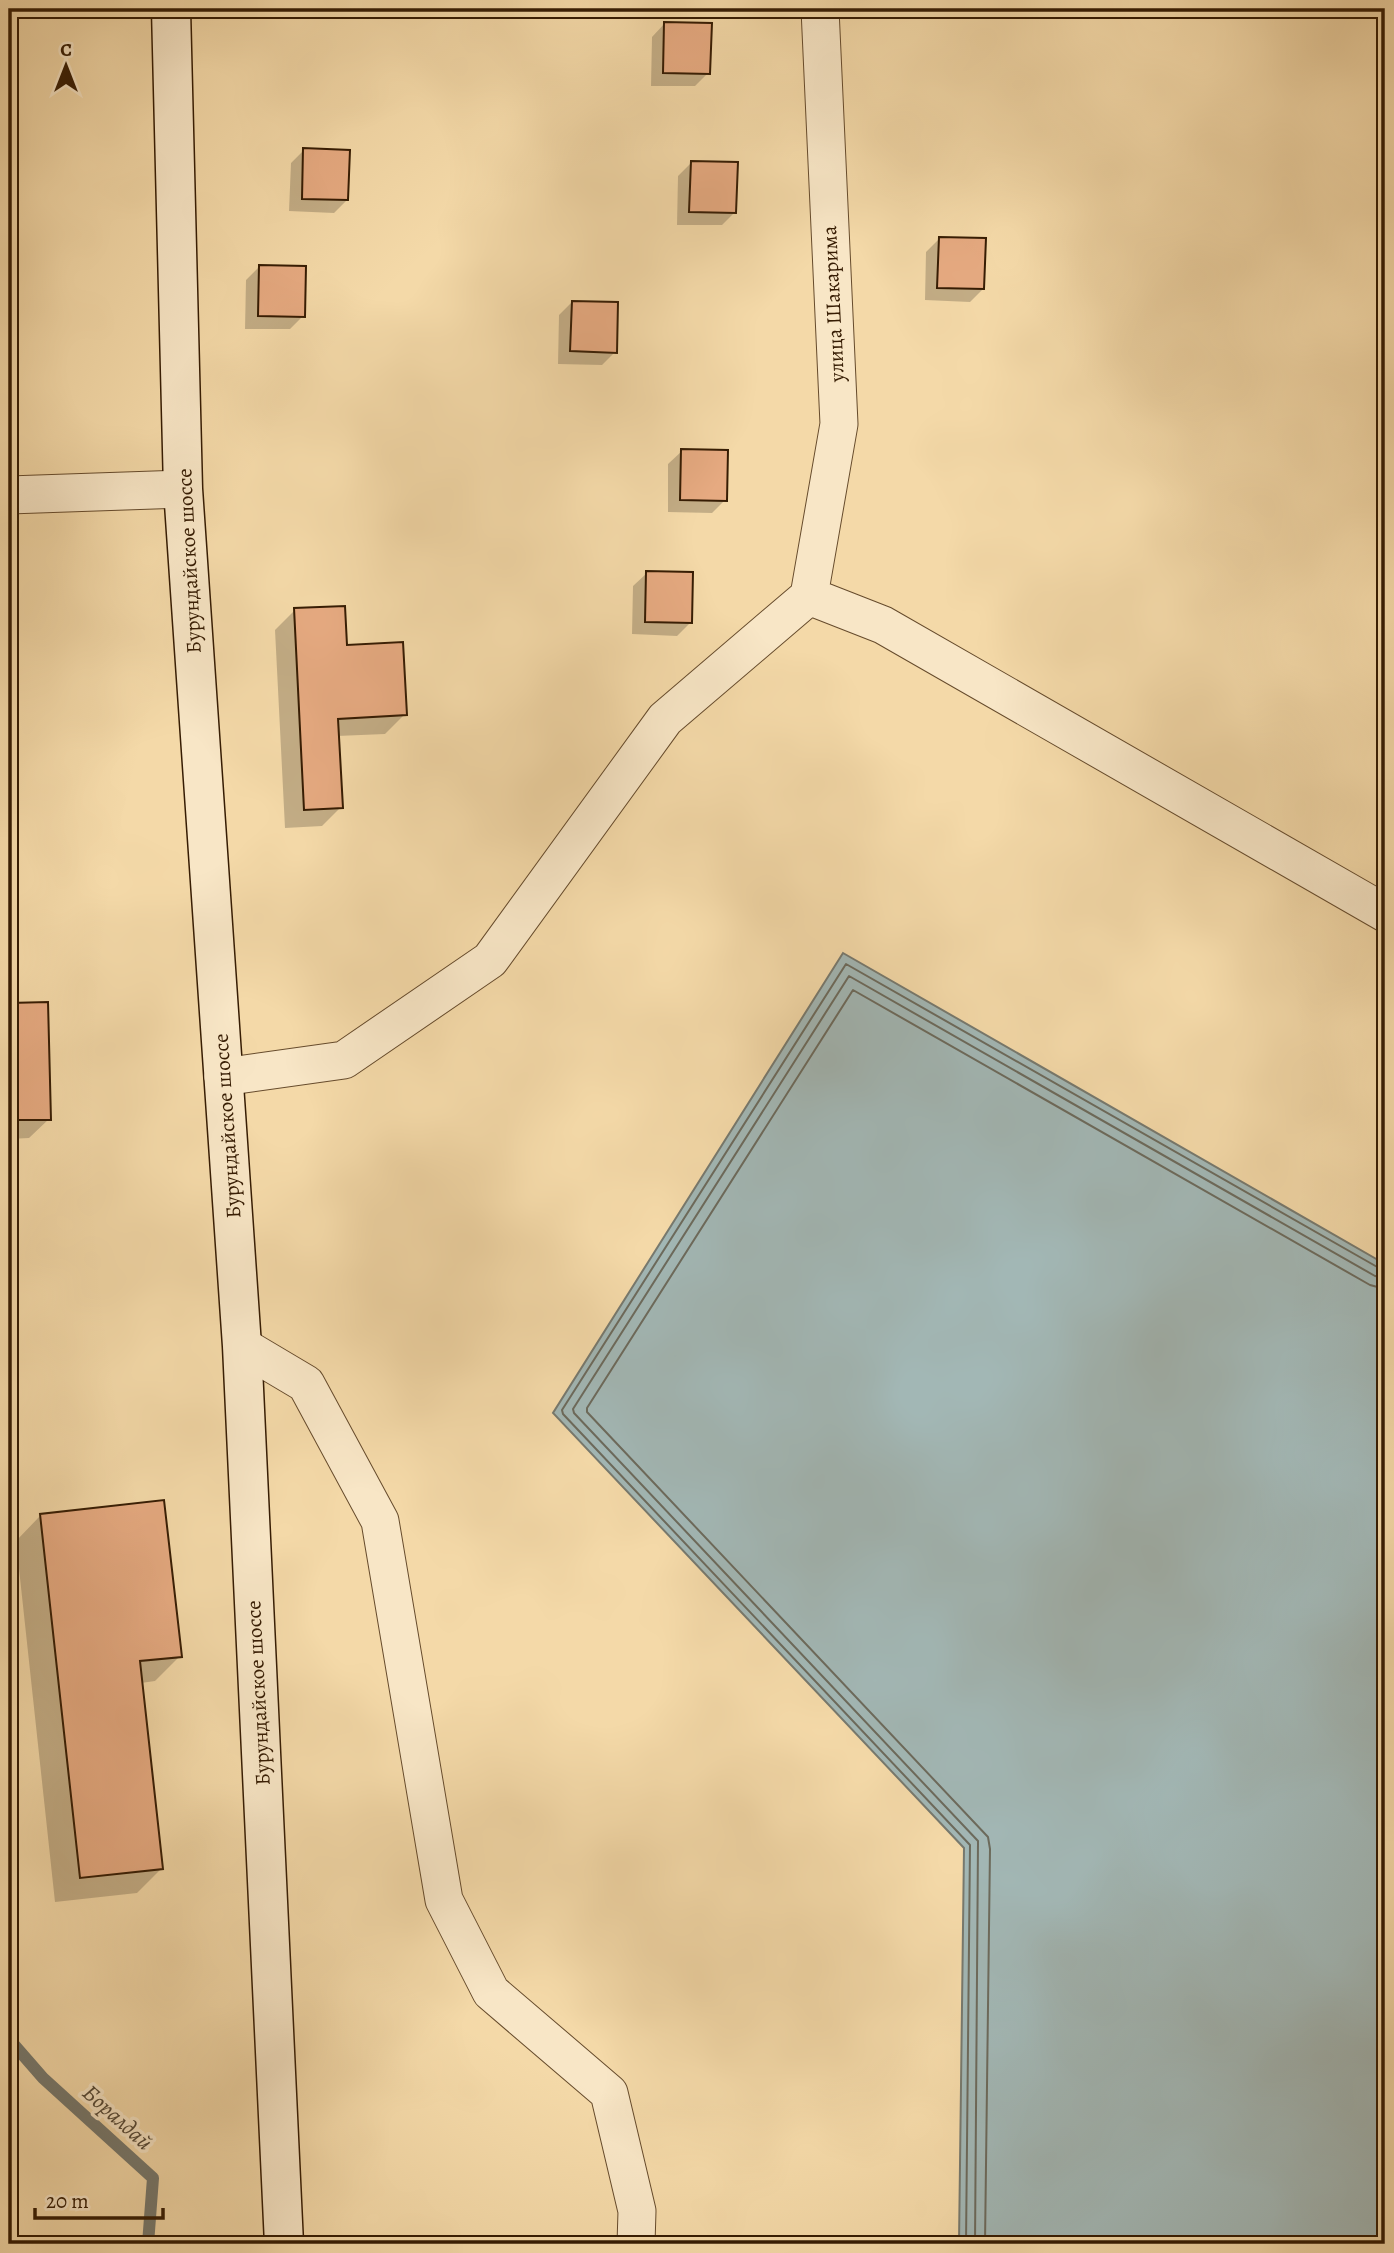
<svg xmlns="http://www.w3.org/2000/svg" width="1394" height="2253" font-family="Alegreya,serif">
	<style>
		.water { fill: #a2b7b5; stroke: #77796e; stroke-width: 2 }
		.shadow { fill: #0003 }
		.lines { fill: none; stroke-linecap: round; stroke-linejoin: round }
		.shore { stroke: #6c6a5c; stroke-width: 2 }
		.stream { stroke: #77796e; stroke-width: 12 }
		.building { fill: #e6aa81; stroke: #361c03; stroke-width: 2 }
		.minor-casing { stroke: #664b2c; stroke-width: 39 }
		.secondary-casing { stroke: #361c03; stroke-width: 41 }
		.minor { stroke: #f8e6c6; stroke-width: 37 }
		.secondary { stroke: #f8e6c6; stroke-width: 38 }
		.labels { text-anchor: middle; stroke-width: 7; stroke-linejoin: round; paint-order: stroke }
		.street-label { font-size: 21px; fill: #361c03; stroke: #f8e6c6 }
		.water-label { font-size: 23px; font-style: italic; fill: #564a38; stroke: #f8e6c6 }
	</style>
	<rect width="100%" height="100%" fill="#f4d9a8"/>
	<filter id="stains"><feTurbulence type="fractalNoise" baseFrequency=".00286" numOctaves="4"/><feColorMatrix values="0 0 0 0 .2 0 0 0 0 .09 0 0 0 0 .02 0 0 0 .5 -.17"/></filter>
	<radialGradient id="worn" r=".72"><stop offset=".6" stop-color="#630" stop-opacity="0"/><stop offset="1" stop-color="#630" stop-opacity=".3"/></radialGradient>
	<!-- water -->
	<path class="water" d="M 843,953 L 1385,1264 L 1385,2244 L 959,2244 L 964,1848 L 553,1413 Z"/>
	<!-- shadow -->
	<path class="shadow" d="M 665,23 L 708,73 L 695,86 L 651,86 L 652,37 Z
		M 304,150 L 347,200 L 334,213 L 289,211 L 291,163 Z
		M 691,163 L 735,212 L 722,225 L 677,225 L 678,176 Z
		M 939,239 L 983,289 L 970,302 L 925,300 L 926,252 Z
		M 259,267 L 303,316 L 290,329 L 245,329 L 246,280 Z
		M 572,302 L 615,352 L 602,365 L 558,364 L 559,315 Z
		M 682,451 L 725,500 L 712,513 L 668,512 L 668,464 Z
		M 647,573 L 690,623 L 677,636 L 632,634 L 633,586 Z
		M 295,610 L 346,647 L 405,714 L 385,734 L 337,736 L 341,807 L 322,826 L 285,828 L 275,630 Z
		M 9,1004 L 47,1004 L 49,1119 L 29,1138 L 9,1139 Z
		M 40,1516 L 180,1656 L 155,1681 L 141,1683 L 162,1868 L 137,1893 L 55,1902 L 16,1541 Z"/>
	<g class="lines">
		<!-- shore -->
		<path class="shore" d="M 966,2244 L 970,1845 L 563,1414 L 562,1410 L 846,964 L 1379,1268 L 1385,1269
			M 975,2244 L 978,1841 L 574,1413 L 573,1409 L 849,976 L 1375,1276 L 1385,1278
			M 985,2244 L 990,1849 L 988,1837 L 587,1412 L 587,1408 L 853,990 L 1370,1285 L 1385,1289"/>
		<!-- stream -->
		<path class="stream" d="M 9,2039 L 43,2078 L 153,2178 L 148,2244"/>
	</g>
	<!-- building -->
	<path class="building" d="M 664,22 L 712,23 L 710,74 L 663,73 Z
		M 303,148 L 350,150 L 348,200 L 302,199 Z
		M 691,161 L 738,162 L 736,213 L 689,212 Z
		M 939,237 L 986,238 L 984,289 L 937,288 Z
		M 259,265 L 306,266 L 305,317 L 258,316 Z
		M 572,301 L 618,302 L 617,353 L 570,351 Z
		M 681,449 L 728,450 L 727,501 L 680,500 Z
		M 646,571 L 693,572 L 692,623 L 645,622 Z
		M 345,606 L 347,645 L 403,642 L 407,715 L 338,719 L 343,808 L 304,810 L 294,608 Z
		M 48,1002 L 51,1120 L 9,1120 L 9,1003 Z
		M 164,1500 L 182,1657 L 140,1661 L 163,1869 L 80,1878 L 40,1514 Z"/>
	<g class="lines">
		<defs>
			<path id="minor" d="M 9,495 L 183,489
				M 809,596 L 883,625 L 1385,913
				M 809,596 L 839,424 L 820,9
				M 223,1077 L 344,1060 L 490,960 L 665,719 L 809,596
				M 242,1346 L 306,1384 L 380,1521 L 444,1900 L 491,1992 L 609,2093 L 637,2211 L 636,2244"/>
			<path id="secondary" d="M 171,9 L 183,489 L 242,1346 L 284,2244"/>
		</defs>
		<!-- minor casing -->
		<use href="#minor" class="minor-casing"/>
		<!-- secondary casing -->
		<use href="#secondary" class="secondary-casing"/>
		<!-- minor -->
		<use href="#minor" class="minor"/>
		<!-- secondary -->
		<use href="#secondary" class="secondary"/>
	</g>
	<g class="labels">
		<!-- street labels -->
		<g class="street-label">
			<text transform="translate(833 304) rotate(-93)" y="7">улица Шакарима</text>
			<text transform="translate(189 561) rotate(-93)" y="7">Бурундайское шоссе</text>
			<text transform="translate(227 1126) rotate(-94)" y="7">Бурундайское шоссе</text>
			<text transform="translate(258 1693) rotate(-93)" y="7">Бурундайское шоссе</text>
		</g>
		<!-- water labels -->
		<g class="water-label">
			<text transform="translate(118 2117) rotate(42)" y="8">Боралдай</text>
		</g>
	</g>
	<!-- margin -->
	<rect width="1394" height="2253" fill="none" stroke="#f4d9a8" stroke-width="35"/>
	<rect x="10" y="10" width="1373" height="2232" fill="none" stroke="#361c03" stroke-width="3.5"/>
	<rect x="18" y="18" width="1359" height="2218" fill="none" stroke="#361c03" stroke-width="2"/>
	<!-- north arrow -->
	<g transform="translate(66 66)" stroke="#f8e6c6" stroke-width="5" paint-order="stroke">
	<path d="M0-5L12 26L0 18L-12 26Z" fill="#361c03"/>
	<text y="-10" font-size="19" font-weight="bold" text-anchor="middle" fill="#361c03">С</text>
	</g>
	<!-- scale -->
	<path d="M35 2208v10h128v-10" fill="none" stroke="#361c03" stroke-width="3.5"/>
	<text x="46" y="2208" font-size="21" fill="#361c03" stroke="#f8e6c6" stroke-width="5" paint-order="stroke">20 m</text>
	<rect width="100%" height="100%" filter="url(#stains)"/>
	<rect width="100%" height="100%" fill="url(#worn)"/>
</svg>
